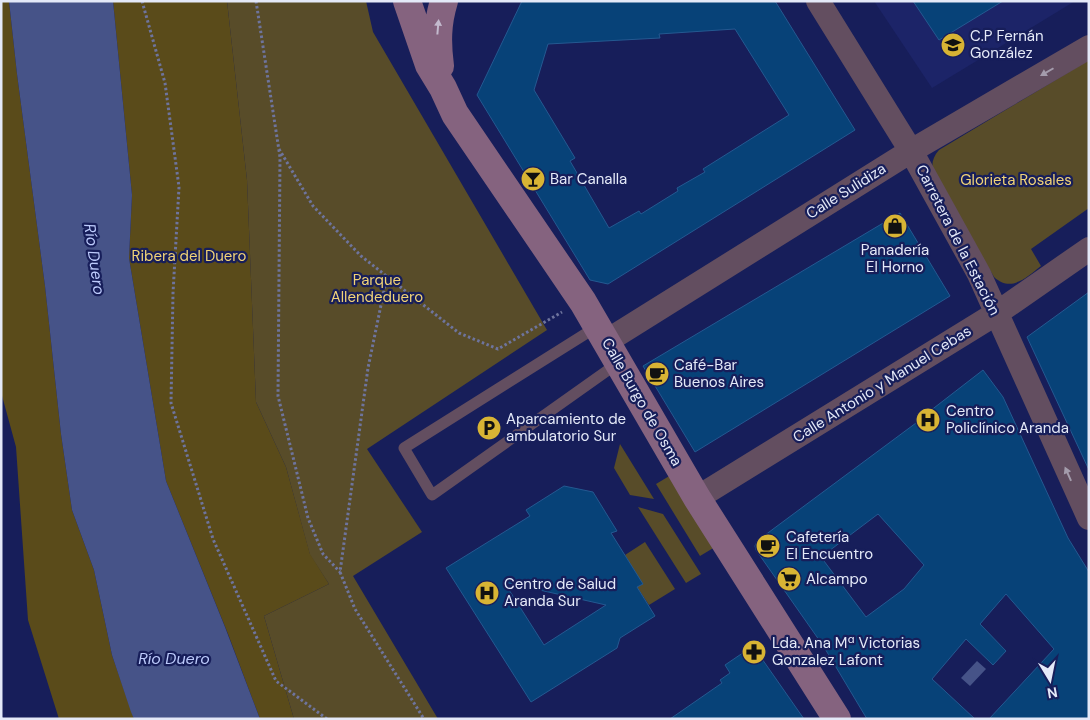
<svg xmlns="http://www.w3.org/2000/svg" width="1090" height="720" font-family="'DM Sans',sans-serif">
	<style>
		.built { fill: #1c2468 }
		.green { fill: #584c29 }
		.forest { fill: #5a4b1a }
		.water { fill: #465388 }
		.building { fill: #074278; stroke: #245991; fill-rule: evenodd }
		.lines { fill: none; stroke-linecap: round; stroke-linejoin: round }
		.path { stroke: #6e749d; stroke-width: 3; stroke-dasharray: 2.5 2.5; stroke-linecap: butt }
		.lane { stroke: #634e60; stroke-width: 11 }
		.street { stroke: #634e60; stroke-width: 24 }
		.secondary { stroke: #85637f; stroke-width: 28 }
		.oneway { fill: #c3bace }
		.oneway2 { fill: #a49cac }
		.labels { text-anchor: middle; stroke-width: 4.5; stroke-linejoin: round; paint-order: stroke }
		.poi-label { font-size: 15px; fill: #e4e9f8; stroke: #171e5a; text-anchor: start }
		.park-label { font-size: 15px; fill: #f1d377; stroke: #171e5a }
		.street-label { font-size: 15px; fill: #e4e9f8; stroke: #171e5a }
		.water-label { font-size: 16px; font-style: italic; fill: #bdcbfc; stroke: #171e5a }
	</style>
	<rect width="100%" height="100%" fill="#171e5a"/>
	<!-- built -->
	<path class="built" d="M 874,1 L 1075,1 L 932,88 Z"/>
	<!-- green -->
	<path class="green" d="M 227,1 L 366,1 L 373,32 L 547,330 L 367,449 L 422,532 L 353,576 L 438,719 L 294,719 L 264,616 L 329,584 L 310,555 L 286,467 L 256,402 L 247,180 Z
		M 1089,60 L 1089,208 L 1031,249 L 1041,266 C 1027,277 1011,293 994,277 L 934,175 C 931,165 932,158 939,150 Z
		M 620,444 L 654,499 L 630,495 L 614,468 Z
		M 671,475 L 715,547 L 700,556 L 656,484 Z
		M 638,507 L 663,514 L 701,574 L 686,583 Z
		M 645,542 L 675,589 L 649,605 L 637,587 L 642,584 L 625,555 Z"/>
	<!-- forest -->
	<path class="forest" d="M 1,1 L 9,1 L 17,74 L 45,286 L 61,434 L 72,510 L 94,570 L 112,655 L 134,719 L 59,719 L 28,620 L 16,447 L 1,392 Z
		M 113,1 L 227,1 L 247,180 L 256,402 L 286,467 L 310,554 L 329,584 L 264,616 L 294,719 L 260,719 L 228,634 L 166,481 L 129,258 L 132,195 Z"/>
	<!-- water -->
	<path class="water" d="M 9,1 L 113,1 L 132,195 L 129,258 L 166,481 L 225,627 L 260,719 L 134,719 L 131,712 L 112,655 L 94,570 L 72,510 L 61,434 L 45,286 L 17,74 Z
		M 977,661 L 986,669 L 970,686 L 961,678 Z"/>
	<!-- building -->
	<path class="building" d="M 522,1 L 775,1 L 855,130 L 608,284 L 590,280 L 477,95 ZM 735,29 L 789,115 L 703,169 L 705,172 L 677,188 L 678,191 L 641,214 L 639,211 L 609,228 L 570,161 L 575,158 L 534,90 L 548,44 L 660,38 L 659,34 Z
		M 913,1 L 1003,1 L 939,40 Z
		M 900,213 L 950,296 L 695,452 L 643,366 Z
		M 1089,292 L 1089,470 L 1027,337 Z
		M 983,370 L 1003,397 L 1068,538 L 1089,572 L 1089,719 L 989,719 L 1054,649 L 1006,594 L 980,624 L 1006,651 L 993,665 L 966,639 L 932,679 L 975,719 L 867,719 L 824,647 L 756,550 L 755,546 L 757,541 L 916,423 L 930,411 ZM 878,514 L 924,565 L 904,589 L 866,617 L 821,557 Z
		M 564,486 L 593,492 L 617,531 L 611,533 L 643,584 L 637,587 L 655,616 L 620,638 L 617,648 L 531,702 L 446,568 L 530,516 L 526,510 ZM 504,582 L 606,605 L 544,645 Z
		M 753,646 L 804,719 L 670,719 L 722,683 L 720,680 L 730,673 L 725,665 Z"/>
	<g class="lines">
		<!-- path -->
		<path class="path" d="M 142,1 L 165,83 L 179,187 L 173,293 L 171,403 L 213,539 L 276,681 L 327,719
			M 256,1 L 280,157 L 278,396 L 308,518 L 323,554 L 340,572
			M 279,149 L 313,206 L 361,256 L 459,333 L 498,349 L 562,312
			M 387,276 L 368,368 L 340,572 L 355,609 L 424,719
			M 1,718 L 2,719"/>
		<!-- lane -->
		<path class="lane" d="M 598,326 L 404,448 L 432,495 L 618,363"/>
		<!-- street -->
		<path class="street" d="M 818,1 L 911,151 L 979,274 L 1089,518
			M 607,341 L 911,151 L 1089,47
			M 697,498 L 997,313 L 1089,249"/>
		<!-- secondary -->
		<path class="secondary" d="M 407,1 L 429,65 L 443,88 L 455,114 L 583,302 L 697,498 L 837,719
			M 440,66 C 437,43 437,24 444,1"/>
	</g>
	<!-- one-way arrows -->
	<defs><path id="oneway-solid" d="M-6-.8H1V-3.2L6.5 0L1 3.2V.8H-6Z" transform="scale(1.25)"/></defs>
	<use class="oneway" href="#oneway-solid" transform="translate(438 27) rotate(-85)"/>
	<g class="oneway2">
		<use href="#oneway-solid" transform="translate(1047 72) rotate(150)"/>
		<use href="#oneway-solid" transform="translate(1068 474) rotate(-114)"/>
	</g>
	<!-- icons -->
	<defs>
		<symbol id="school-disc" viewBox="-11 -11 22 22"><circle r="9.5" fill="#d8b434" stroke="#171e5a"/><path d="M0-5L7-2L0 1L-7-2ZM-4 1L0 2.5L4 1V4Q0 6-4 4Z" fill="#111"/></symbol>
		<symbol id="bar-disc" viewBox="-11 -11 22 22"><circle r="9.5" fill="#d8b434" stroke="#171e5a"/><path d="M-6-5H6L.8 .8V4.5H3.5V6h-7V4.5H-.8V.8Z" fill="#111"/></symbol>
		<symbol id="shop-disc" viewBox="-11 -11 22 22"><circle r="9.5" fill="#d8b434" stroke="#171e5a"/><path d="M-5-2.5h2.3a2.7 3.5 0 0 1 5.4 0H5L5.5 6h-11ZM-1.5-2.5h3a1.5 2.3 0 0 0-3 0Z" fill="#111"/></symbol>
		<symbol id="cafe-disc" viewBox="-11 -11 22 22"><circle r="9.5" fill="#d8b434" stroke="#171e5a"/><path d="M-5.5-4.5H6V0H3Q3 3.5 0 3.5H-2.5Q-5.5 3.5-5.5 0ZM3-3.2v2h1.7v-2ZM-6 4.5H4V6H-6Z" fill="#111"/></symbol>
		<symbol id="hospital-disc" viewBox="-11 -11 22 22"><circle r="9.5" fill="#d8b434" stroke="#171e5a"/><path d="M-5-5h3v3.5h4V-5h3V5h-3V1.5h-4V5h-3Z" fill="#111"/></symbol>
		<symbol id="parking-disc" viewBox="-11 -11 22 22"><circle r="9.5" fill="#d8b434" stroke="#171e5a"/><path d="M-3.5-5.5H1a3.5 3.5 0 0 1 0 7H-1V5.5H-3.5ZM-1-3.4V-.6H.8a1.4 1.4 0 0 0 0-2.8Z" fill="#111"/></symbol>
		<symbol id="supermarket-disc" viewBox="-11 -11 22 22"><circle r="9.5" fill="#d8b434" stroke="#171e5a"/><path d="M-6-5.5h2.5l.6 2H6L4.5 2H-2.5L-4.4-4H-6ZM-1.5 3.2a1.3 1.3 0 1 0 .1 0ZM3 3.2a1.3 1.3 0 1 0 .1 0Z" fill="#111"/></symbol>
		<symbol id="pharmacy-disc" viewBox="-11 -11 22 22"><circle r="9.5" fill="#d8b434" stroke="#171e5a"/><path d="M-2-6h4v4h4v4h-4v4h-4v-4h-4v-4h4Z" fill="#111"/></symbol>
	</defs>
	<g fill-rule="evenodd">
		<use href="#school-disc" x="939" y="31" width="28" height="28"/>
		<use href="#bar-disc" x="519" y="165" width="28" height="28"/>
		<use href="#shop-disc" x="881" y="212" width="28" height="28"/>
		<use href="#cafe-disc" x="643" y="360" width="28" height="28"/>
		<use href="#hospital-disc" x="914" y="406" width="28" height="28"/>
		<use href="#parking-disc" x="475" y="414" width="28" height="28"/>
		<use href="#cafe-disc" x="754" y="532" width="28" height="28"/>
		<use href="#supermarket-disc" x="775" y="565" width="28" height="28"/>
		<use href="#hospital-disc" x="473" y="579" width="28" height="28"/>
		<use href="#pharmacy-disc" x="740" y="638" width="28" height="28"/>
	</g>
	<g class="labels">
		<!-- poi labels -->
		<g class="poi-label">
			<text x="970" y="41">C.P Fernán<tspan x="970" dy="17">González</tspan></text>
			<text x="550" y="184">Bar Canalla</text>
			<text x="895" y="255" text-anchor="middle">Panadería<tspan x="895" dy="17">El Horno</tspan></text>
			<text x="674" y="370">Café-Bar<tspan x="674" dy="17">Buenos Aires</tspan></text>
			<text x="946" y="416">Centro<tspan x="946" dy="17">Policlínico Aranda</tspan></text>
			<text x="506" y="424">Aparcamiento de<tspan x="506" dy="17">ambulatorio Sur</tspan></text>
			<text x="786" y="542">Cafetería<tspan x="786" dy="17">El Encuentro</tspan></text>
			<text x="806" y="584">Alcampo</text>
			<text x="504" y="589">Centro de Salud<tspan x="504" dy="17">Aranda Sur</tspan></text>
			<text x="772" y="648">Lda. Ana Mª Victorias<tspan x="772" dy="17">Gonzalez Lafont</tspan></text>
		</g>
		<!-- park labels -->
		<g class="park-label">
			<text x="1016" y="185">Glorieta Rosales</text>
			<text x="189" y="261">Ribera del Duero</text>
			<text x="377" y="285">Parque<tspan x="377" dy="17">Allendeduero</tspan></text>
		</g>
		<!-- street labels -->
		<g class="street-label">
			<text transform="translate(846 191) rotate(-32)" y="5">Calle Sulidiza</text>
			<text transform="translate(958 240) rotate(63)" y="5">Carretera de la Estación</text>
			<text transform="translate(882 384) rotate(-32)" y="5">Calle Antonio y Manuel Cebas</text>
			<text transform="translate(642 402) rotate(60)" y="5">Calle Burgo de Osma</text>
		</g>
		<!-- water labels -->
		<g class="water-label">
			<text transform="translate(95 259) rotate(82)" y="6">Río Duero</text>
			<text x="174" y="664">Río Duero</text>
		</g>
	</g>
	<!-- border -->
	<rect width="1090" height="720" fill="none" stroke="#e4e9f8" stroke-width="5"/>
	<!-- north arrow -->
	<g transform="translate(1050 680) rotate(170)" stroke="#171e5a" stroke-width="4" paint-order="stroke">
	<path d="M0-4L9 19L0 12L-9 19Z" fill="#e4e9f8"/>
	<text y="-8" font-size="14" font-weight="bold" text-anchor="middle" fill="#e4e9f8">N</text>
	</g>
</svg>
